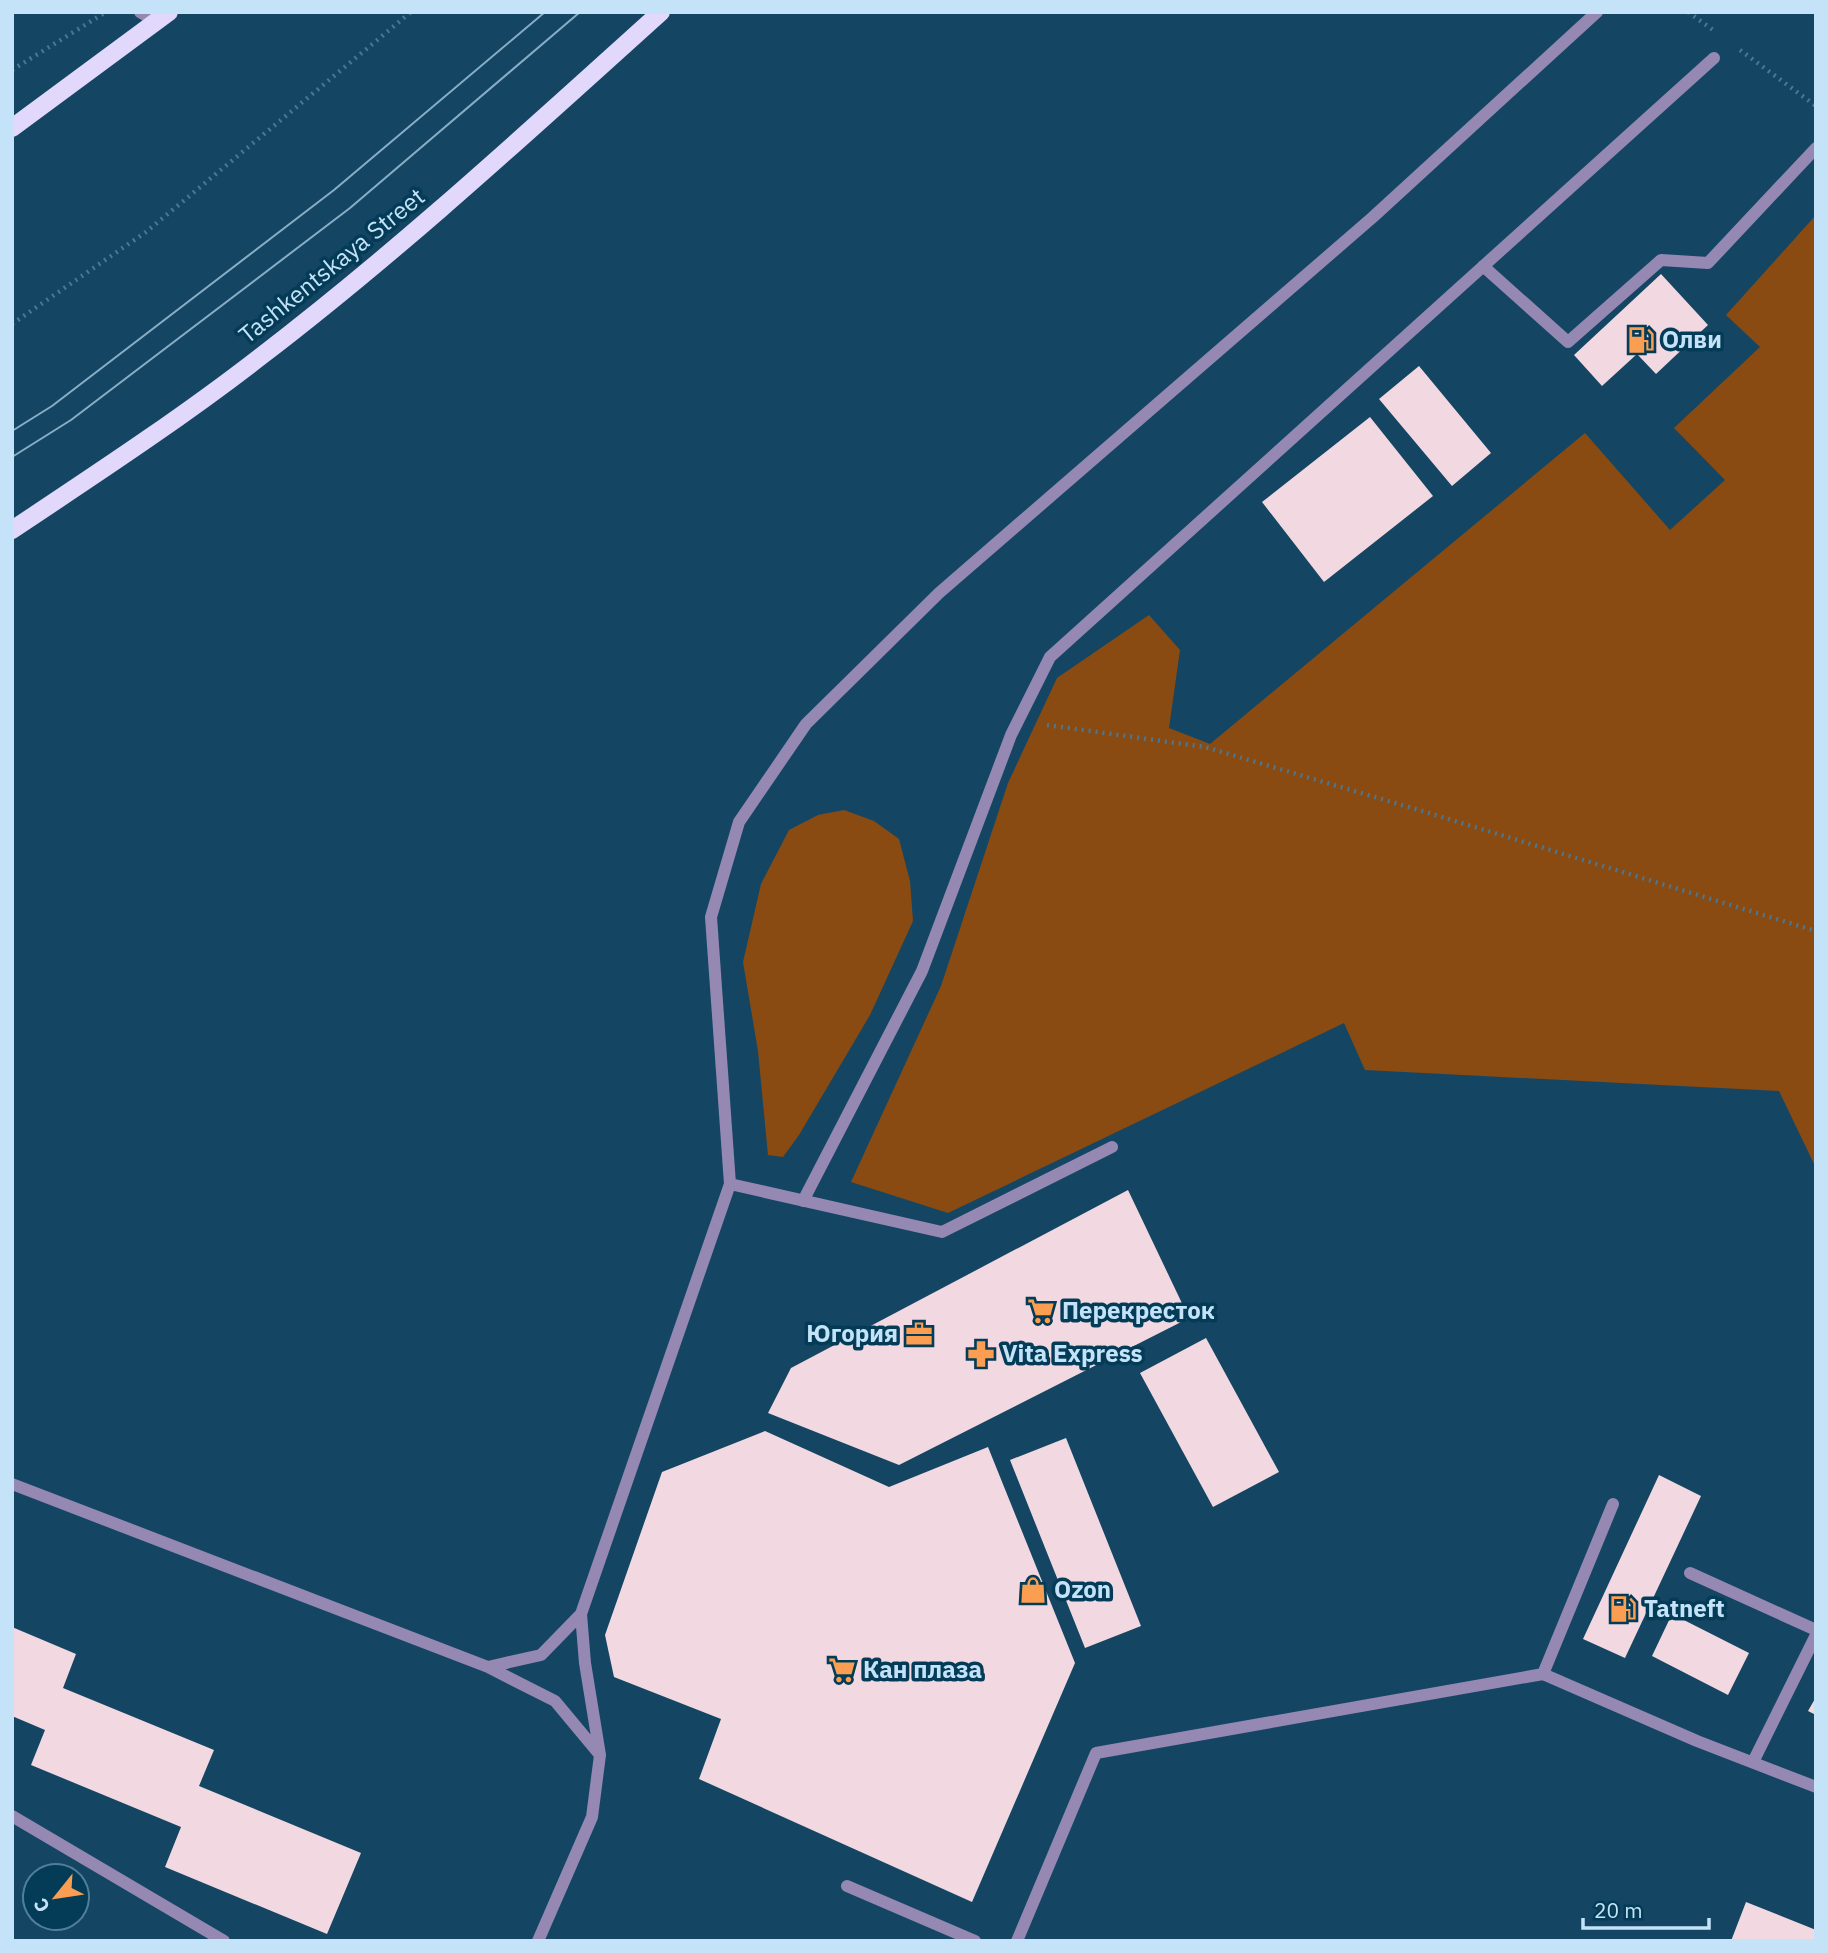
<svg xmlns="http://www.w3.org/2000/svg" width="1828" height="1953" font-family="'IBM Plex Sans',sans-serif">
	<style>
		.green { fill: #894b12 }
		.building { fill: #f2d9e1 }
		.lines { fill: none; stroke-linecap: round; stroke-linejoin: round }
		.path { stroke: #4b7792; stroke-width: 4.5; stroke-dasharray: 2 5; stroke-linecap: butt }
		.minor { stroke: #9588b3; stroke-width: 12 }
		.major { stroke: #e1d8fb; stroke-width: 18 }
		.tram { stroke: #88aec6; stroke-width: 2 }
		.labels { text-anchor: middle; stroke-width: 7; stroke-linejoin: round; paint-order: stroke }
		.street-label { font-size: 24px; fill: #c4e3f9; stroke: #043c57 }
		.poi-label { font-size: 24px; font-weight: bold; fill: #c4e3f9; stroke: #043c57; text-anchor: start }
	</style>
	<rect width="100%" height="100%" fill="#144663"/>
	<!-- green -->
	<path class="green" d="M 1816,215 L 1816,1168 L 1779,1091 L 1365,1070 L 1344,1023 L 948,1213 L 851,1182 L 941,986 L 1008,783 L 1057,678 L 1149,615 L 1180,650 L 1169,728 L 1210,744 L 1585,433 L 1670,530 L 1725,480 L 1674,428 L 1760,347 L 1726,315 Z
		M 844,810 L 874,821 L 899,839 L 910,881 L 913,921 L 870,1015 L 799,1135 L 783,1157 L 768,1155 L 758,1051 L 743,962 L 761,884 L 789,830 L 818,815 Z"/>
	<!-- building -->
	<path class="building" d="M 1661,274 L 1708,325 L 1656,374 L 1637,354 L 1602,386 L 1574,355 Z
		M 1419,366 L 1491,453 L 1452,486 L 1379,399 Z
		M 1370,417 L 1433,496 L 1324,582 L 1262,502 Z
		M 1128,1190 L 1189,1318 L 899,1465 L 768,1413 L 791,1368 Z
		M 1206,1338 L 1279,1472 L 1213,1507 L 1140,1373 Z
		M 765,1431 L 889,1487 L 988,1447 L 1075,1663 L 972,1902 L 699,1779 L 721,1719 L 614,1677 L 605,1635 L 662,1472 Z
		M 1066,1438 L 1141,1626 L 1085,1648 L 1010,1460 Z
		M 1659,1475 L 1701,1496 L 1625,1658 L 1583,1639 Z
		M 1672,1614 L 1749,1653 L 1728,1695 L 1652,1656 Z
		M 12,1627 L 76,1654 L 63,1688 L 214,1750 L 199,1786 L 361,1853 L 327,1934 L 165,1867 L 181,1827 L 31,1765 L 45,1730 L 12,1716 Z
		M 1816,1697 L 1816,1715 L 1808,1711 Z
		M 1746,1902 L 1816,1930 L 1816,1941 L 1731,1941 Z"/>
	<g class="lines">
		<!-- path -->
		<path class="path" d="M 1688,12 L 1713,30
			M 1740,50 L 1816,106
			M 12,70 L 106,12
			M 12,324 L 146,232 L 411,12
			M 1047,725 L 1205,747 L 1419,810 L 1816,931"/>
		<!-- minor -->
		<path class="minor" d="M 140,12 L 157,22
			M 1483,266 L 1568,342 L 1661,260 L 1708,263 L 1816,148
			M 730,1184 L 942,1232 L 1112,1147
			M 803,1201 L 922,971 L 1011,735 L 1050,657 L 1714,58
			M 12,1484 L 488,1667 L 555,1701 L 600,1755
			M 1690,1573 L 1816,1630
			M 488,1667 L 541,1655 L 581,1614 L 730,1184 L 711,917 L 739,822 L 806,724 L 939,593 L 1373,217 L 1597,12
			M 1543,1674 L 1613,1504
			M 1753,1762 L 1816,1635
			M 12,1816 L 224,1941
			M 847,1886 L 975,1941
			M 538,1941 L 592,1817 L 600,1755 L 585,1663 L 581,1614
			M 1017,1941 L 1096,1753 L 1543,1674 L 1697,1741 L 1816,1787"/>
		<!-- major -->
		<path class="major" d="M 12,128 L 169,12
			M 12,530 C 96,474 180,419 260,357 C 400,250 530,130 661,12"/>
		<!-- tram -->
		<path class="tram" d="M 12,431 L 52,406 L 334,190 L 545,12
			M 12,457 L 71,420 L 350,208 L 580,12"/>
	</g>
	<!-- icons -->
	<defs>
		<symbol id="fuel-bare" viewBox="-9 -9 18 18"><path d="M-5.5-6h7V0h2V4h1.3V-2.5L3-4.5l.8-.8L6-3V5H2.5V1h-1V6h-7ZM-4.2-4.7v3.2H.2V-4.7Z" fill="#fb9e51" stroke="#043c57" stroke-width="2.5" paint-order="stroke"/></symbol>
		<symbol id="supermarket-bare" viewBox="-9 -9 18 18"><path d="M-6-5.5h2.5l.6 2H6L4.5 2H-2.5L-4.4-4H-6ZM-1.5 3.2a1.3 1.3 0 1 0 .1 0ZM3 3.2a1.3 1.3 0 1 0 .1 0Z" fill="#fb9e51" stroke="#043c57" stroke-width="2.5" paint-order="stroke"/></symbol>
		<symbol id="office-bare" viewBox="-9 -9 18 18"><path d="M-6-3h4V-5.5h4V-3h4V5H-6ZM-1-4.5V-3h2v-1.5ZM-6 0V1H6V0Z" fill="#fb9e51" stroke="#043c57" stroke-width="2.5" paint-order="stroke"/></symbol>
		<symbol id="pharmacy-bare" viewBox="-9 -9 18 18"><path d="M-2-6h4v4h4v4h-4v4h-4v-4h-4v-4h4Z" fill="#fb9e51" stroke="#043c57" stroke-width="2.5" paint-order="stroke"/></symbol>
		<symbol id="shop-bare" viewBox="-9 -9 18 18"><path d="M-5-2.5h2.3a2.7 3.5 0 0 1 5.4 0H5L5.5 6h-11ZM-1.5-2.5h3a1.5 2.3 0 0 0-3 0Z" fill="#fb9e51" stroke="#043c57" stroke-width="2.5" paint-order="stroke"/></symbol>
	</defs>
	<g fill-rule="evenodd">
		<use href="#fuel-bare" x="1622" y="321" width="38" height="38"/>
		<use href="#supermarket-bare" x="1022" y="1292" width="38" height="38"/>
		<use href="#office-bare" x="900" y="1315" width="38" height="38"/>
		<use href="#pharmacy-bare" x="962" y="1335" width="38" height="38"/>
		<use href="#shop-bare" x="1014" y="1571" width="38" height="38"/>
		<use href="#fuel-bare" x="1604" y="1590" width="38" height="38"/>
		<use href="#supermarket-bare" x="823" y="1651" width="38" height="38"/>
	</g>
	<g class="labels">
		<!-- street labels -->
		<g class="street-label">
			<text transform="translate(332 266) rotate(-39)" y="8">Tashkentskaya Street</text>
		</g>
		<!-- poi labels -->
		<g class="poi-label">
			<text x="1662" y="348">Олви</text>
			<text x="1062" y="1319">Перекресток</text>
			<text x="898" y="1342" text-anchor="end">Югория</text>
			<text x="1002" y="1362">Vita Express</text>
			<text x="1054" y="1598">Ozon</text>
			<text x="1644" y="1617">Tatneft</text>
			<text x="863" y="1678">Кан плаза</text>
		</g>
	</g>
	<!-- border -->
	<rect width="1828" height="1953" fill="none" stroke="#c4e3f9" stroke-width="28"/>
	<!-- north arrow -->
	<g transform="translate(56 1897) rotate(240)"><circle r="33" fill="#043c57" stroke="#517f98" stroke-width="2"/>
	<path d="M0-5L12 26L0 18L-12 26Z" fill="#fb9e51"/>
	<text y="-10" font-size="19" font-weight="bold" text-anchor="middle" fill="#c4e3f9">С</text>
	</g>
	<!-- scale -->
	<path d="M1583 1918v10h126v-10" fill="none" stroke="#c4e3f9" stroke-width="3.5"/>
	<text x="1594" y="1918" font-size="21" fill="#c4e3f9" stroke="#043c57" stroke-width="5" paint-order="stroke">20 m</text>
</svg>
